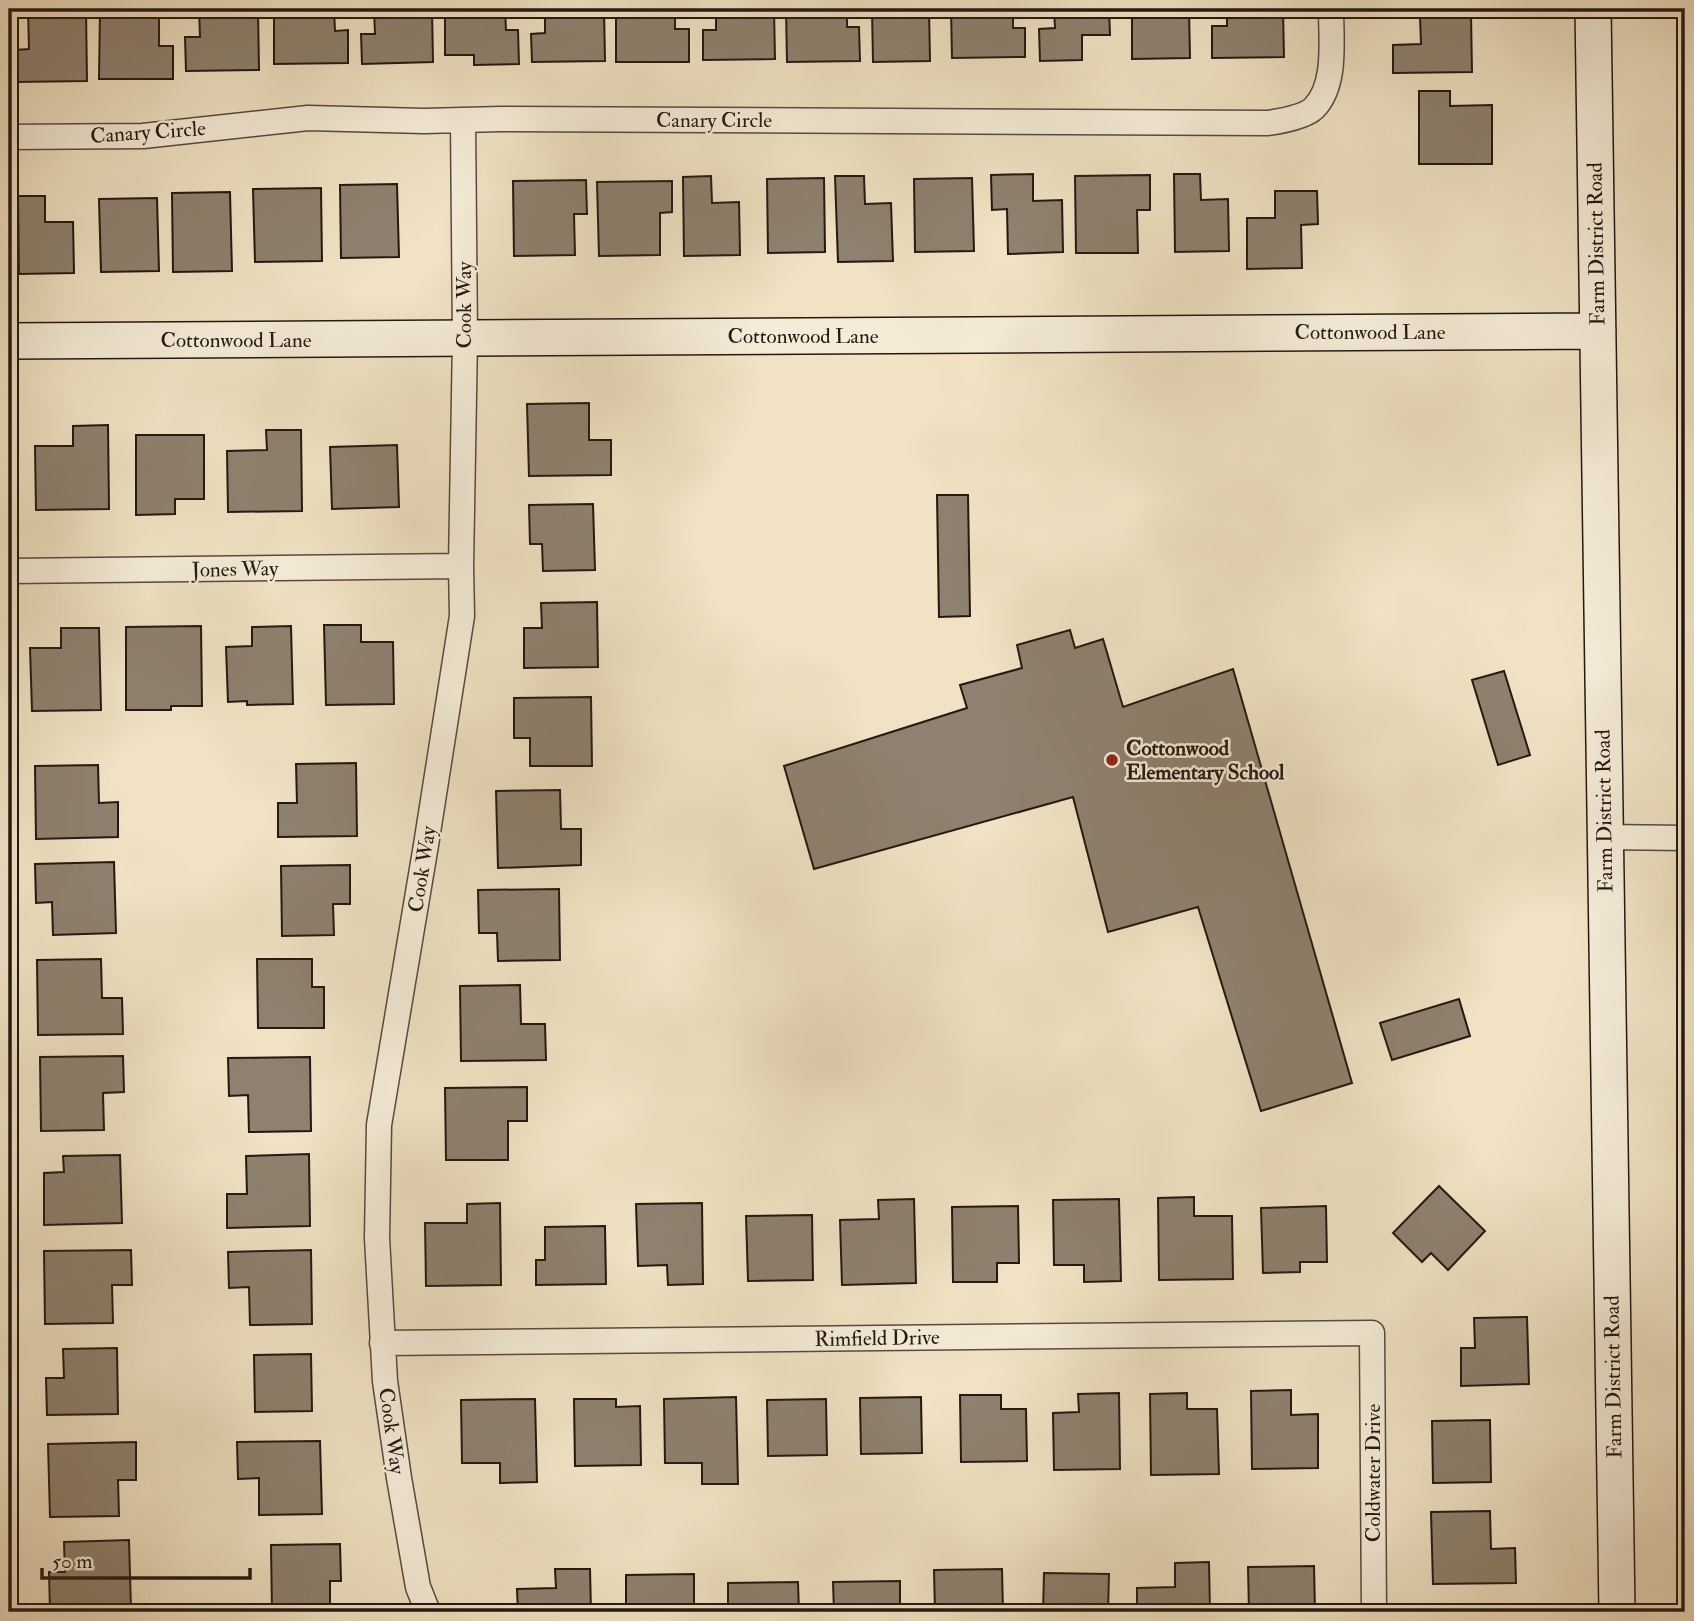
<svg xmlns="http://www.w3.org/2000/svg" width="1694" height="1621" font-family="'IM FELL Double Pica',serif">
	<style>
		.building { fill: #8e816f; stroke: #231813; stroke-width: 2 }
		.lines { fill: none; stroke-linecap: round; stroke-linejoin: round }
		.street-casing { stroke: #564a3f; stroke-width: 27 }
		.secondary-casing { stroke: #231813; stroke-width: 38 }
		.street { stroke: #f5ecd8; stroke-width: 24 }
		.secondary { stroke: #f5ecd8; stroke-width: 35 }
		.poi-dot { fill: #8f2418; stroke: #f5ecd8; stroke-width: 2.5 }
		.labels { text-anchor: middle; stroke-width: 5; stroke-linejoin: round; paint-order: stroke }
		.street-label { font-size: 21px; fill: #231813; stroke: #f5ecd8 }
		.poi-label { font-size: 21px; font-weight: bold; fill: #231813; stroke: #f5ecd8; text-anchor: start }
	</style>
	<rect width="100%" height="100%" fill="#f0e2c3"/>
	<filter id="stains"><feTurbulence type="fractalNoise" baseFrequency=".00286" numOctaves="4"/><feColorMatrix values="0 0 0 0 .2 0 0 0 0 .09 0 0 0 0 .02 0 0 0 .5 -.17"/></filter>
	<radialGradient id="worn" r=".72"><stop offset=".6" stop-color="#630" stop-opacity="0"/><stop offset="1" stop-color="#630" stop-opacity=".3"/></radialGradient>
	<!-- building -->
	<path class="building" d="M 28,9 L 86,9 L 87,81 L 16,82 L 15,50 L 29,49 Z
		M 100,9 L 159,9 L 159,46 L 173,46 L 173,79 L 99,79 Z
		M 199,9 L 258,9 L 259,70 L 186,71 L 185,37 L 200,37 Z
		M 274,9 L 334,9 L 335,31 L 348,30 L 348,63 L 274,64 Z
		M 374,9 L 432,9 L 433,62 L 362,64 L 361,34 L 375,34 Z
		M 445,9 L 505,9 L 506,30 L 518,30 L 519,64 L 474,65 L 474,55 L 445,55 Z
		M 545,9 L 604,9 L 605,61 L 532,62 L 531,34 L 545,33 Z
		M 616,9 L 675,9 L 675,29 L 689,29 L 689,62 L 616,62 Z
		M 716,9 L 774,9 L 775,59 L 703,60 L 703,30 L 716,30 Z
		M 786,9 L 847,9 L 847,27 L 859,27 L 860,61 L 787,62 Z
		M 872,9 L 929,9 L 930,61 L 873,62 Z
		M 951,9 L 1013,9 L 1013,28 L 1025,28 L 1025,57 L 952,58 Z
		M 1054,9 L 1109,9 L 1110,35 L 1082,35 L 1082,60 L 1040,61 L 1039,29 L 1055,28 Z
		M 1132,9 L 1189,9 L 1190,58 L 1132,59 Z
		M 1227,9 L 1283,9 L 1284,57 L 1212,58 L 1212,26 L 1227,26 Z
		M 1471,15 L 1472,72 L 1393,73 L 1393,45 L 1421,44 L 1420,16 Z
		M 1419,91 L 1450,91 L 1450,106 L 1492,105 L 1492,164 L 1419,164 Z
		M 1033,174 L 1033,201 L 1062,200 L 1063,252 L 1008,254 L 1007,209 L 992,210 L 991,175 Z
		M 1174,174 L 1200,174 L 1201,200 L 1228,199 L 1229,251 L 1175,252 Z
		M 1150,175 L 1150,210 L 1137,210 L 1138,253 L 1076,253 L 1075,176 Z
		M 711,176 L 712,203 L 739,202 L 740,255 L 684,256 L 683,177 Z
		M 835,176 L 864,176 L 865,204 L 891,203 L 893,261 L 838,262 Z
		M 824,178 L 825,252 L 768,253 L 767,179 Z
		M 972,178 L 974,251 L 915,252 L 914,179 Z
		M 586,180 L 587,214 L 574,214 L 575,255 L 514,256 L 513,181 Z
		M 672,181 L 672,212 L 660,213 L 660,255 L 599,256 L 597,182 Z
		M 397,184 L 399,257 L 341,258 L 340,185 Z
		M 321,188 L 322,261 L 255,262 L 253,189 Z
		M 1275,191 L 1317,191 L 1318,224 L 1301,225 L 1302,268 L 1247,269 L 1247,218 L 1275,218 Z
		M 230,192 L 232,271 L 173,272 L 172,193 Z
		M 18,196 L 45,196 L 45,222 L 73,222 L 74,273 L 19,274 Z
		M 157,198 L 159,271 L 101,272 L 99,199 Z
		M 589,403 L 589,440 L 611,440 L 611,475 L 529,476 L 527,404 Z
		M 108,425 L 109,509 L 36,510 L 35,446 L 73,446 L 73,426 Z
		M 266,430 L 301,430 L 302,511 L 228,512 L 227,451 L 267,450 Z
		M 136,435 L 204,435 L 204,499 L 175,499 L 175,514 L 136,515 Z
		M 397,445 L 399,507 L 332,509 L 330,447 Z
		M 937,495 L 968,495 L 970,616 L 939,617 Z
		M 593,504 L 595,570 L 543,571 L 542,544 L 530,544 L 529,505 Z
		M 597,602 L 598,667 L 524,668 L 524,628 L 542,628 L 541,603 Z
		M 324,625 L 361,625 L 361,642 L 393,642 L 394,704 L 326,705 Z
		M 201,626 L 202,706 L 171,706 L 171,710 L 126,710 L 126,627 Z
		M 291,626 L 293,704 L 247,705 L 247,701 L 228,702 L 226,647 L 252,646 L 252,627 Z
		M 61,628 L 99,628 L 101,710 L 32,711 L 30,648 L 61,648 Z
		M 1070,630 L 1075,648 L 1103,639 L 1123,707 L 1233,669 L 1352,1083 L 1261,1111 L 1198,907 L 1108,932 L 1073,797 L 814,869 L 784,766 L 967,708 L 960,685 L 1022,668 L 1017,645 Z
		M 1504,671 L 1530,755 L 1498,765 L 1472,680 Z
		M 591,697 L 592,766 L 530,766 L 530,738 L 514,738 L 514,698 Z
		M 356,763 L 357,836 L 278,837 L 278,803 L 297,803 L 296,764 Z
		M 98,765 L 99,803 L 118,802 L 118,837 L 36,839 L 35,766 Z
		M 560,790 L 561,829 L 581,829 L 581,865 L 498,868 L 496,791 Z
		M 114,862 L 116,933 L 53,935 L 52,902 L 36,903 L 35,864 Z
		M 350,865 L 350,904 L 333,904 L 334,935 L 282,936 L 281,866 Z
		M 559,889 L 560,960 L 498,961 L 497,933 L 479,933 L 478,890 Z
		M 101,959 L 102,998 L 122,998 L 123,1034 L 38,1035 L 37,960 Z
		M 257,959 L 312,959 L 312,987 L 324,987 L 324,1028 L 258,1028 Z
		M 520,985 L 521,1024 L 545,1024 L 546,1060 L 461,1061 L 460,986 Z
		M 1459,999 L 1470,1036 L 1392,1060 L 1380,1023 Z
		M 123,1056 L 124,1092 L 103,1093 L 104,1130 L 41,1131 L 40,1057 Z
		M 310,1057 L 311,1131 L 249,1132 L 248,1095 L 229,1096 L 228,1058 Z
		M 527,1087 L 527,1121 L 508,1121 L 508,1160 L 446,1160 L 445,1088 Z
		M 309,1154 L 310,1226 L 227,1228 L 227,1194 L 247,1194 L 246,1156 Z
		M 120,1155 L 122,1223 L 44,1225 L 44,1173 L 64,1172 L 63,1156 Z
		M 1439,1186 L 1485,1231 L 1448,1270 L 1431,1253 L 1422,1262 L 1393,1233 Z
		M 1194,1197 L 1194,1216 L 1232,1216 L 1233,1279 L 1159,1280 L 1158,1198 Z
		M 914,1199 L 916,1283 L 842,1285 L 840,1220 L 879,1219 L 878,1200 Z
		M 1119,1199 L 1121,1281 L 1084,1282 L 1084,1265 L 1054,1265 L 1053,1200 Z
		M 500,1203 L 501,1285 L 426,1286 L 425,1223 L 467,1223 L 467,1204 Z
		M 702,1203 L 703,1284 L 668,1285 L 667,1265 L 638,1266 L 636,1204 Z
		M 1018,1206 L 1019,1263 L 997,1263 L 997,1282 L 953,1282 L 952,1207 Z
		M 1326,1206 L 1327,1262 L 1300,1262 L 1300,1272 L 1263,1273 L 1261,1208 Z
		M 812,1215 L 813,1280 L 748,1281 L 746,1216 Z
		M 605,1226 L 606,1284 L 536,1285 L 536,1260 L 545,1260 L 545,1227 Z
		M 131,1250 L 132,1285 L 112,1285 L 113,1323 L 45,1324 L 44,1251 Z
		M 311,1250 L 312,1324 L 250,1325 L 249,1287 L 229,1288 L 228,1252 Z
		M 1527,1317 L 1529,1384 L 1461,1386 L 1461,1348 L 1475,1348 L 1474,1318 Z
		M 117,1348 L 118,1414 L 47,1415 L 46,1378 L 64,1378 L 63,1349 Z
		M 311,1354 L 312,1411 L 255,1412 L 254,1355 Z
		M 1291,1390 L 1291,1415 L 1318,1414 L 1318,1468 L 1252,1469 L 1251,1391 Z
		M 1119,1393 L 1120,1469 L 1054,1470 L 1053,1413 L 1079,1412 L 1078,1394 Z
		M 1187,1393 L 1187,1409 L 1217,1409 L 1219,1474 L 1151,1475 L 1150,1394 Z
		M 960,1395 L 1001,1395 L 1001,1409 L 1026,1409 L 1027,1461 L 961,1462 Z
		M 736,1397 L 738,1484 L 702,1484 L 702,1463 L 665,1463 L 664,1399 Z
		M 921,1397 L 922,1453 L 861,1454 L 860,1398 Z
		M 535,1399 L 537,1482 L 500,1483 L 500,1463 L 462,1463 L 461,1400 Z
		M 574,1399 L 616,1399 L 616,1407 L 640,1406 L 641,1465 L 575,1466 Z
		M 826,1399 L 827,1455 L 768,1456 L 767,1400 Z
		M 1490,1420 L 1491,1482 L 1433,1483 L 1432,1421 Z
		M 320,1441 L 322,1514 L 259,1515 L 259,1478 L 238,1479 L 237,1442 Z
		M 136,1442 L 136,1480 L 118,1480 L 119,1516 L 50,1517 L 48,1444 Z
		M 1490,1511 L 1491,1549 L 1515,1548 L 1516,1583 L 1433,1584 L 1431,1512 Z
		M 129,1540 L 131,1609 L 50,1611 L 49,1572 L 65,1572 L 64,1542 Z
		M 340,1544 L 341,1581 L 330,1581 L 330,1611 L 272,1612 L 271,1545 Z
		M 1209,1562 L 1210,1612 L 1137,1612 L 1137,1588 L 1175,1587 L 1175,1563 Z
		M 1314,1566 L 1315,1612 L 1249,1612 L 1248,1567 Z
		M 555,1569 L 590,1569 L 591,1612 L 518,1612 L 517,1589 L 556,1588 Z
		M 1002,1569 L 1003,1612 L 935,1612 L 934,1570 Z
		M 1044,1573 L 1109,1574 L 1108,1612 L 1043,1612 Z
		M 694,1574 L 694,1612 L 626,1612 L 626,1575 Z
		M 900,1581 L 900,1612 L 834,1612 L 833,1582 Z
		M 798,1582 L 799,1612 L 728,1612 L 728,1583 Z
		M 1519,1609 L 1519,1612 L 1432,1612 L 1432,1611 Z"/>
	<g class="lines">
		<defs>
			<path id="street" d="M 9,137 L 143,136 L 308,118 L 424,121 L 501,119 L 1268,123 C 1281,121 1305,117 1314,108 C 1337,85 1331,39 1331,9
				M 9,571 L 461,566
				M 1604,837 L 1685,838
				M 382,1343 L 1372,1333 L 1374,1612
				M 428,1612 L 418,1587 L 399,1478 L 385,1381 L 377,1238 L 379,1125 L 426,845 L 462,616 L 461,566 L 465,338 L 463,120"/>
			<path id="secondary" d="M 1593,9 L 1617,1612
				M 9,341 L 1598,331"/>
		</defs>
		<!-- street casing -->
		<use href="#street" class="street-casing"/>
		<!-- secondary casing -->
		<use href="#secondary" class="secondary-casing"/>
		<!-- street -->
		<use href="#street" class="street"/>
		<!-- secondary -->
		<use href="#secondary" class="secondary"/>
	</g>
	<!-- markers -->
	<circle class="poi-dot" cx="1112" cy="760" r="7"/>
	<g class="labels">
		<!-- street labels -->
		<g class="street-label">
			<text x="714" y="127">Canary Circle</text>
			<text transform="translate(148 132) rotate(-4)" y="7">Canary Circle</text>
			<text transform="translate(1596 244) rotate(-91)" y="7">Farm District Road</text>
			<text transform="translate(464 305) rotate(-90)" y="7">Cook Way</text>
			<text x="1370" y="339">Cottonwood Lane</text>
			<text x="803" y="343">Cottonwood Lane</text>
			<text x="236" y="347">Cottonwood Lane</text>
			<text transform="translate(235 569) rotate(-1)" y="7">Jones Way</text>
			<text transform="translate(1604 811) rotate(-91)" y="7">Farm District Road</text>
			<text transform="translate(422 869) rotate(-81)" y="7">Cook Way</text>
			<text transform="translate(877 1338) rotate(-1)" y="7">Rimfield Drive</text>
			<text transform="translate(1613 1377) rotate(-91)" y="7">Farm District Road</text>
			<text transform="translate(392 1431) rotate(82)" y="7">Cook Way</text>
			<text transform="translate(1373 1473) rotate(-90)" y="7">Coldwater Drive</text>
		</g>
		<!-- poi labels -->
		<g class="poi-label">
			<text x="1126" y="755">Cottonwood<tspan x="1126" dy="24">Elementary School</tspan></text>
		</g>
	</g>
	<!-- margin -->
	<rect width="1694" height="1621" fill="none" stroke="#f0e2c3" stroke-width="35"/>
	<rect x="10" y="10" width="1673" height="1600" fill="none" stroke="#231813" stroke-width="3.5"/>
	<rect x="18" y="18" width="1659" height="1586" fill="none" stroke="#231813" stroke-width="2"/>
	<!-- scale -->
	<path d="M42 1568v10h208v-10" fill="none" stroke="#231813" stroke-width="3.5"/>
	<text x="52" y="1568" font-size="21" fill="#231813" stroke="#f5ecd8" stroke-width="5" paint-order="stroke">50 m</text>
	<rect width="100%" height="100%" filter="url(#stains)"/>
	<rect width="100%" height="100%" fill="url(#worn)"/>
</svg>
